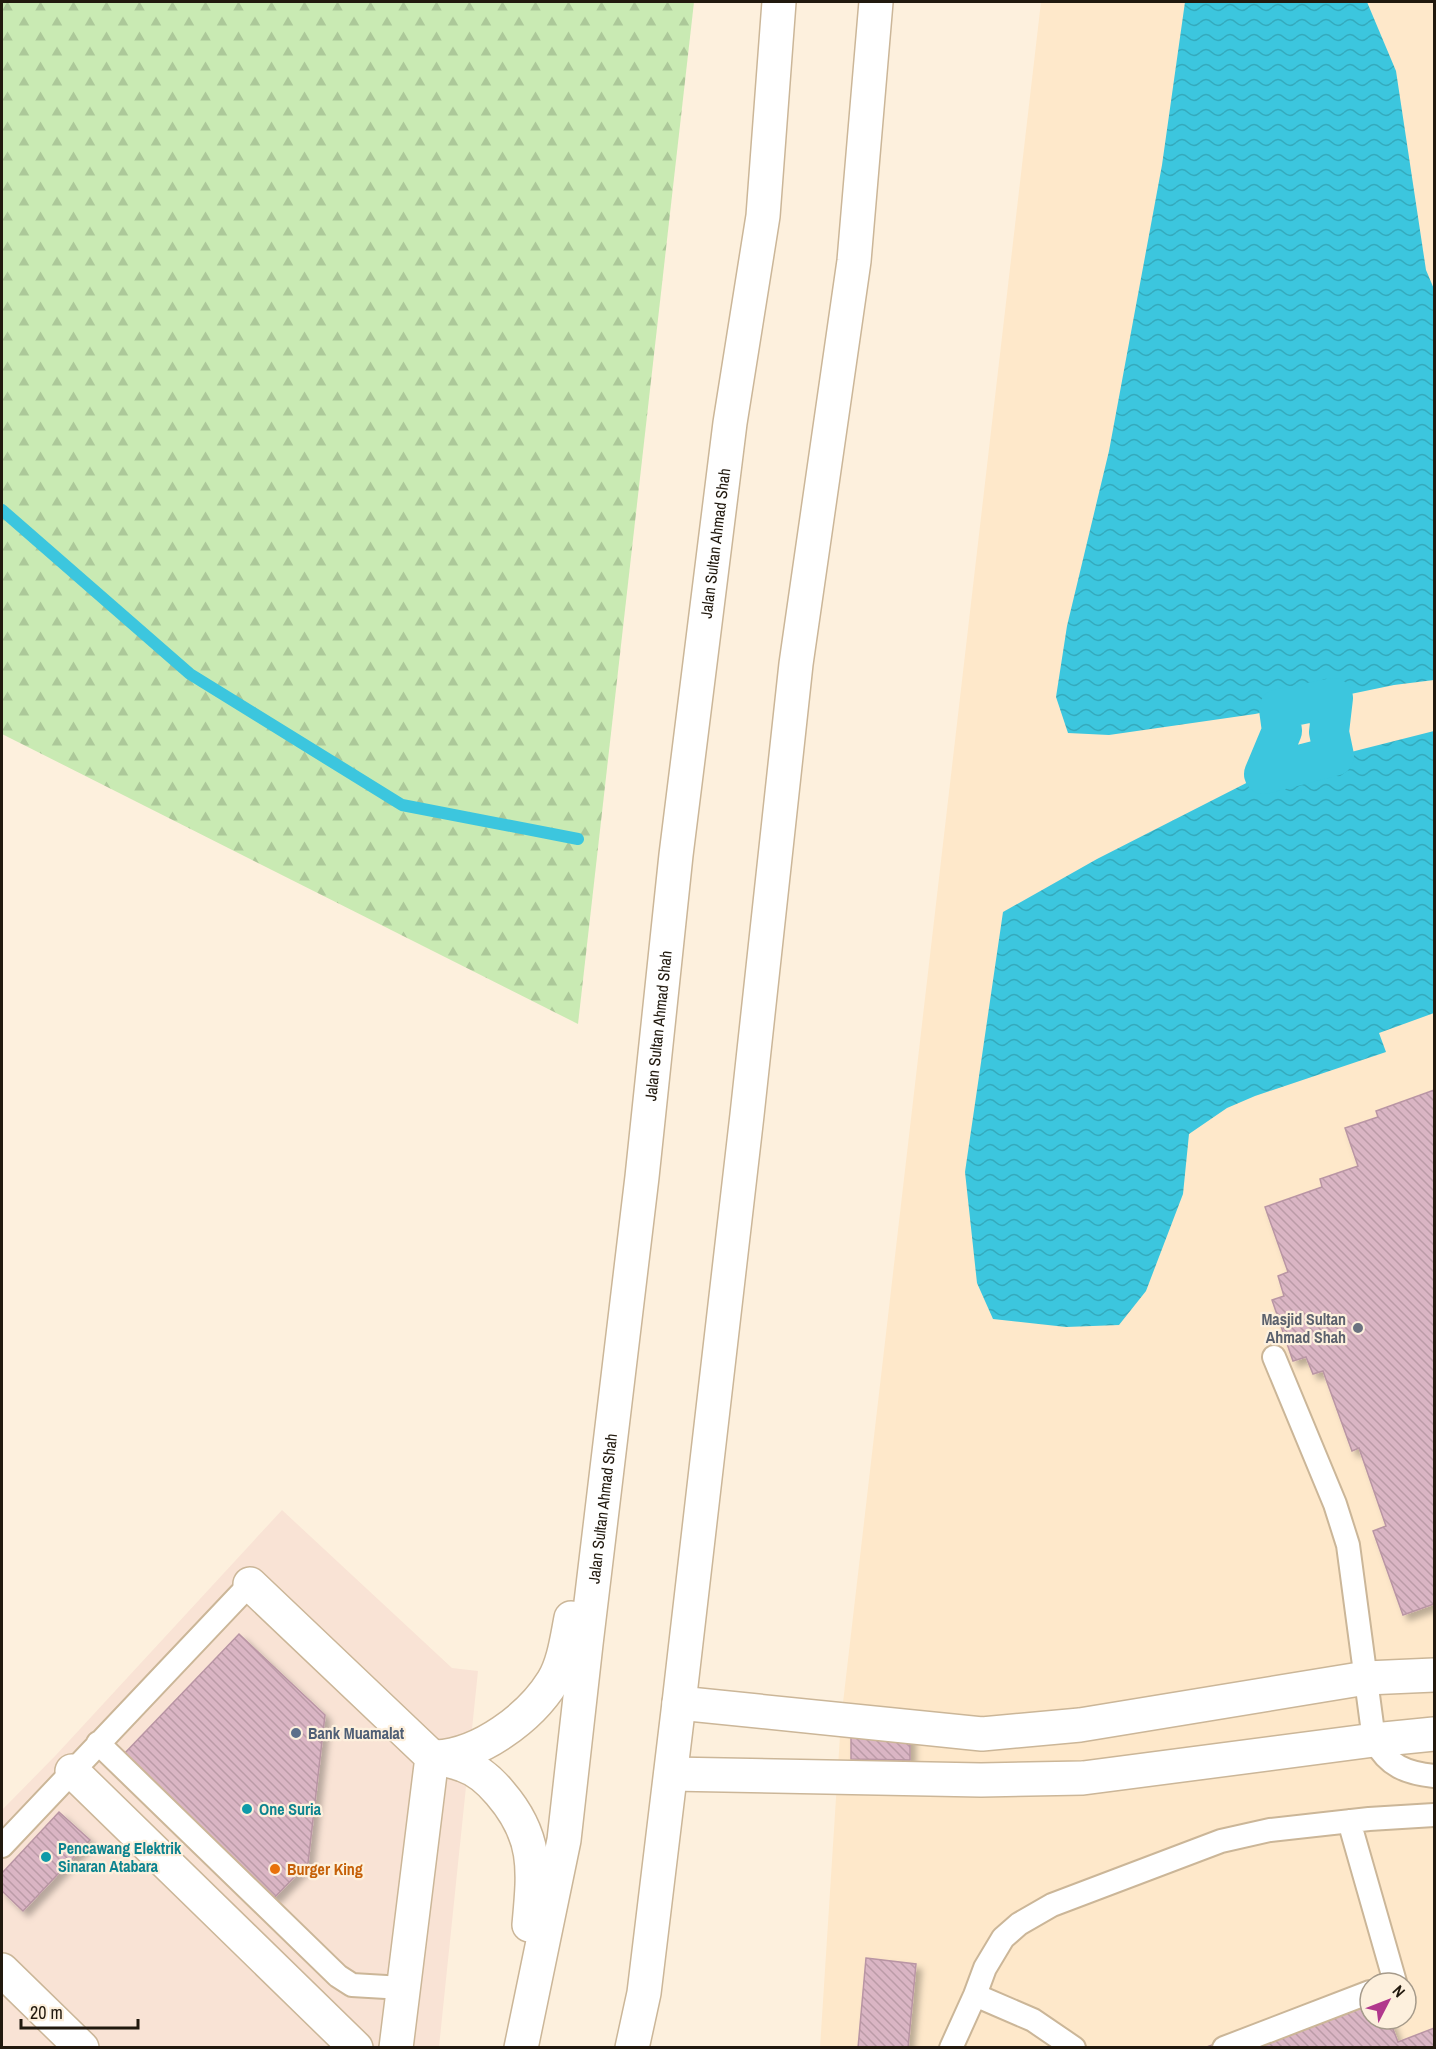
<svg xmlns="http://www.w3.org/2000/svg" width="1436" height="2049" font-family="'Archivo Narrow',sans-serif">
	<style>
		.commercial { fill: #f9e3d5 }
		.built { fill: #fee8ca; fill-rule: evenodd }
		.forest { fill: url(#forest-firs) }
		.water { fill: url(#water-waves) }
		.lines { fill: none; stroke-linecap: round; stroke-linejoin: round }
		.stream { stroke: #3cc6de; stroke-width: 12 }
		.canal { stroke: #3cc6de; stroke-width: 40 }
		.building { fill: url(#building-back-hatch); stroke: #b995a4; stroke-width: 1.5; filter: url(#shadow) }
		.service-casing { stroke: #cbb698; stroke-width: 26 }
		.minor-casing { stroke: #cbb698; stroke-width: 36 }
		.secondary-casing { stroke: #cbb698; stroke-width: 36 }
		.service { stroke: #fff; stroke-width: 22 }
		.minor { stroke: #fff; stroke-width: 33 }
		.secondary { stroke: #fff; stroke-width: 33 }
		.worship-dot { fill: #6b7280; stroke: #fdf0dd; stroke-width: 2 }
		.service-dot { fill: #5c6f8a; stroke: #fdf0dd; stroke-width: 2 }
		.culture-dot { fill: #0f9aa8; stroke: #fdf0dd; stroke-width: 2 }
		.food-dot { fill: #e8710a; stroke: #fdf0dd; stroke-width: 2 }
		.labels { text-anchor: middle; stroke-width: 4.5; stroke-linejoin: round; paint-order: stroke }
		.street-label { font-size: 16px; fill: #21190e; stroke: #fdf0dd }
		.worship-label { font-size: 16px; font-weight: bold; fill: #5b616d; stroke: #fdf0dd; text-anchor: end }
		.service-label { font-size: 16px; font-weight: bold; fill: #4e5e75; stroke: #fdf0dd; text-anchor: start }
		.culture-label { font-size: 16px; font-weight: bold; fill: #0d838f; stroke: #fdf0dd; text-anchor: start }
		.food-label { font-size: 16px; font-weight: bold; fill: #c56008; stroke: #fdf0dd; text-anchor: start }
	</style>
	<defs>
		<pattern id="forest-firs" width="22" height="20" patternUnits="userSpaceOnUse" patternTransform="scale(1.5)"><rect width="22" height="20" fill="#c9eab3"/><path d="M5 1l3.5 6h-7zM16 11l3.5 6h-7z" fill="#acc899"/></pattern>
		<pattern id="water-waves" width="16" height="10" patternUnits="userSpaceOnUse" patternTransform="scale(1.5)"><rect width="16" height="10" fill="#3cc6de"/><path d="M0 5q4-4 8 0t8 0" fill="none" stroke="#34aabd"/></pattern>
		<pattern id="building-back-hatch" width="6" height="6" patternUnits="userSpaceOnUse" patternTransform="scale(1.5)"><rect width="6" height="6" fill="#dab5c4"/><path d="M-1 5l2 2M0 0l6 6M5-1l2 2" fill="none" stroke="#bb9ba7"/></pattern>
		<filter id="shadow"><feDropShadow dx="5.5" dy="5.5" stdDeviation="3" flood-color="#0004"/></filter>
	</defs>
	<rect width="100%" height="100%" fill="#fdf0dd"/>
	<!-- commercial -->
	<path class="commercial" d="M 282,1510 L 452,1668 L 478,1671 L 439,2047 L 2,2048 L 2,1810 L 56,1755 Z"/>
	<!-- built -->
	<path class="built" d="M 1041,2 L 1434,2 L 1434,2047 L 820,2048 L 841,1720 ZM 1370,1983 L 1406,1983 L 1406,2019 L 1370,2019 Z"/>
	<!-- forest -->
	<path class="forest" d="M 2,2 L 694,2 L 578,1024 L 2,734 Z"/>
	<!-- water -->
	<path class="water" d="M 1185,2 L 1367,2 L 1396,71 L 1426,270 L 1434,289 L 1434,680 L 1394,685 L 1255,714 L 1109,735 L 1068,733 L 1056,697 L 1067,626 L 1109,451 L 1162,165 Z
		M 1434,731 L 1434,1013 L 1379,1033 L 1386,1052 L 1255,1096 L 1227,1108 L 1189,1134 L 1183,1194 L 1146,1291 L 1119,1325 L 1066,1327 L 993,1319 L 977,1283 L 965,1172 L 1003,912 L 1097,859 L 1264,774 Z"/>
	<g class="lines">
		<!-- stream -->
		<path class="stream" d="M 2,510 L 190,674 L 402,805 L 578,839"/>
		<!-- canal -->
		<path class="canal" d="M 1333,698 L 1329,732 L 1334,756 L 1264,774 L 1282,731 L 1279,709 Z"/>
	</g>
	<!-- building -->
	<path class="building" d="M 1434,1090 L 1434,1604 L 1403,1615 L 1373,1531 L 1386,1526 L 1359,1448 L 1352,1451 L 1323,1371 L 1313,1374 L 1306,1357 L 1293,1361 L 1272,1300 L 1284,1296 L 1278,1276 L 1288,1272 L 1265,1207 L 1322,1187 L 1320,1179 L 1358,1166 L 1345,1128 L 1378,1117 L 1376,1111 Z
		M 239,1634 L 325,1715 L 308,1863 L 273,1899 L 123,1755 Z
		M 851,1730 L 910,1731 L 910,1760 L 851,1759 Z
		M 59,1812 L 90,1840 L 23,1911 L 2,1891 L 2,1873 Z
		M 866,1958 L 916,1964 L 908,2048 L 858,2048 Z
		M 1370,1988 L 1370,2019 L 1389,2019 L 1398,2042 L 1434,2028 L 1434,2048 L 1204,2048 Z"/>
	<g class="lines">
		<defs>
			<path id="service" d="M 1274,1357 L 1335,1504 L 1348,1545 L 1374,1740 C 1388,1766 1406,1773 1434,1776
				M 98,1743 L 338,1976 L 352,1985 L 403,1988
				M 1349,1821 L 1395,1982 L 1393,1983
				M 2,1846 L 250,1584
				M 975,1995 L 1033,2020 L 1074,2048
				M 951,2048 L 975,1995 L 985,1968 L 1003,1938 L 1019,1924 L 1052,1905 L 1221,1841 L 1270,1830 L 1369,1819 L 1434,1815
				M 1224,2048 L 1370,1992"/>
			<path id="minor" d="M 250,1584 L 432,1757 L 396,2048
				M 679,1703 L 982,1734 L 1080,1725 L 1366,1678 L 1434,1675
				M 72,1771 L 356,2048
				M 671,1774 L 981,1780 L 1083,1778 L 1374,1740 L 1434,1734
				M 2,1970 L 82,2048"/>
			<g id="secondary">
				<path d="M 432,1757 C 442,1759 453,1761 463,1765 C 478,1770 490,1781 500,1793 C 538,1837 534,1870 529,1925"/>
				<path d="M 436,1757 C 480,1755 530,1718 553,1681 C 564,1663 567,1638 571,1618"/>
				<path id="s1" d="M 521,2048 L 564,1840 L 586,1644 L 642,1177 L 676,855 L 730,423 L 763,216 L 779,2"/>
				<path d="M 632,2048 L 644,1993 L 679,1703 L 747,1115 L 796,664 L 854,261 L 876,2"/>
			</g>
		</defs>
		<!-- service casing -->
		<use href="#service" class="service-casing"/>
		<!-- minor casing -->
		<use href="#minor" class="minor-casing"/>
		<!-- secondary casing -->
		<use href="#secondary" class="secondary-casing"/>
		<!-- service -->
		<use href="#service" class="service"/>
		<!-- minor -->
		<use href="#minor" class="minor"/>
		<!-- secondary -->
		<use href="#secondary" class="secondary"/>
	</g>
	<!-- markers -->
	<circle class="worship-dot" cx="1358" cy="1328" r="6"/>
	<circle class="service-dot" cx="296" cy="1733" r="6"/>
	<g class="culture-dot">
		<circle cx="247" cy="1809" r="6"/>
		<circle cx="46" cy="1857" r="6"/>
	</g>
	<circle class="food-dot" cx="275" cy="1869" r="6"/>
	<g class="labels">
		<!-- street labels -->
		<g class="street-label">
			<text dy="6" stroke="none"><textPath href="#s1" startOffset="1518">Jalan Sultan Ahmad Shah</textPath></text>
			<text dy="6" stroke="none"><textPath href="#s1" startOffset="1032">Jalan Sultan Ahmad Shah</textPath></text>
			<text dy="6" stroke="none"><textPath href="#s1" startOffset="546">Jalan Sultan Ahmad Shah</textPath></text>
		</g>
		<!-- worship labels -->
		<g class="worship-label">
			<text x="1346" y="1325">Masjid Sultan<tspan x="1346" dy="18">Ahmad Shah</tspan></text>
		</g>
		<!-- service labels -->
		<g class="service-label">
			<text x="308" y="1739">Bank Muamalat</text>
		</g>
		<!-- culture labels -->
		<g class="culture-label">
			<text x="259" y="1815">One Suria</text>
			<text x="58" y="1854">Pencawang Elektrik<tspan x="58" dy="18">Sinaran Atabara</tspan></text>
		</g>
		<!-- food labels -->
		<g class="food-label">
			<text x="287" y="1875">Burger King</text>
		</g>
	</g>
	<!-- border -->
	<rect width="1436" height="2049" fill="none" stroke="#21190e" stroke-width="6"/>
	<!-- north arrow -->
	<g transform="translate(1388 2001) rotate(48)"><circle r="28" fill="#fdf0dd" stroke="#a59a8a" stroke-width="1.5"/>
	<path d="M0-4.5L10 22L0 15L-10 22Z" fill="#b1388d"/>
	<text y="-9" font-size="16" font-weight="bold" text-anchor="middle" fill="#21190e">N</text>
	</g>
	<!-- scale -->
	<path d="M21 2019v9h117v-9" fill="none" stroke="#21190e" stroke-width="3"/>
	<text x="30" y="2019" font-size="18" fill="#21190e" stroke="#fdf0dd" stroke-width="4.5" paint-order="stroke">20 m</text>
</svg>
